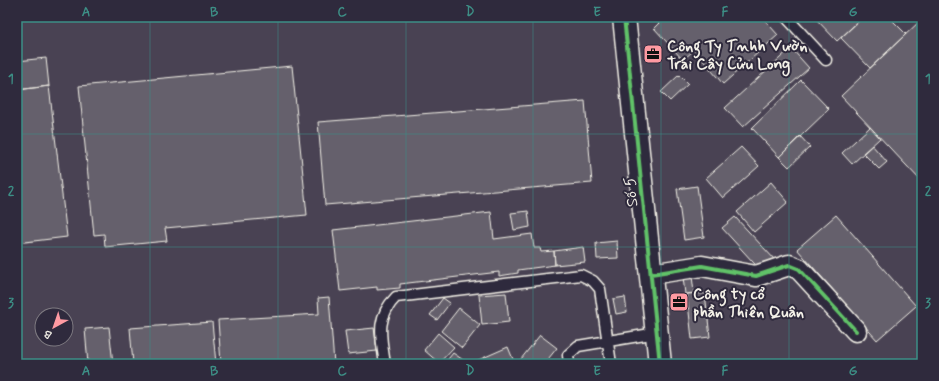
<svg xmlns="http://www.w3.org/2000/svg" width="939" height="381" font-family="Mynerve,sans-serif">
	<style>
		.built { fill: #484352; fill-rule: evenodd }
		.building { fill: #65616c; stroke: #f4f1e8 }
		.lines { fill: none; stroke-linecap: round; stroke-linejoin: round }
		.lane-casing { stroke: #f4f1e8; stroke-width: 13 }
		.street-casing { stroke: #f4f1e8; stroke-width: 23 }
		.secondary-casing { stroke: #f4f1e8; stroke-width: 25 }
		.lane { stroke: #2f2a3d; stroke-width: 10 }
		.street { stroke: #2f2a3d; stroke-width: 20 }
		.secondary { stroke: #2f2a3d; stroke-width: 22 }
		.cycleway-casing { stroke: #2f2a3d; stroke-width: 6 }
		.cycleway { stroke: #61c268; stroke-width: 4 }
		.grid { fill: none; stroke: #3d8f86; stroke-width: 1; stroke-opacity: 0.55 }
		.labels { text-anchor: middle; stroke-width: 4; stroke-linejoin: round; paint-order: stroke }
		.poi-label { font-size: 16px; font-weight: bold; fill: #f4f1e8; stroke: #2f2a3d; text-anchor: start }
		.street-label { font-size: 16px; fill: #f4f1e8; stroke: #2f2a3d }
		.neatline { fill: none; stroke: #3d8f86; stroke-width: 1.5 }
		.grid-label { font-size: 13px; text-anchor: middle; font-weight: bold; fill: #3d8f86 }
	</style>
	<rect width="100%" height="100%" fill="#3b3647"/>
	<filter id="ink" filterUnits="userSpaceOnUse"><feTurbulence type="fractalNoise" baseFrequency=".025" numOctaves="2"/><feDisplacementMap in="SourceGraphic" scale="8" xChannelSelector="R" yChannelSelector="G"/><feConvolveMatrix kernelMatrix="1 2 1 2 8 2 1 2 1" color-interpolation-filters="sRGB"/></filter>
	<g filter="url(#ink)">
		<!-- built -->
		<path class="built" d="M 17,17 L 922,17 L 922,351 L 914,364 L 17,364 ZM 42,315 L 66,315 L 66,339 L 42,339 Z"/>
		<!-- building -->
		<path class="building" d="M 665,17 L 762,17 L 778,35 L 723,84 L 694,50 L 683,60 L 654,28 Z
			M 814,17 L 863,17 L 837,41 Z
			M 863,17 L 889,17 L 906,34 L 870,68 L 841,38 Z
			M 922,19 L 922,182 L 841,96 Z
			M 791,48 L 809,68 L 743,127 L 725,108 Z
			M 46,58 L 49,86 L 17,90 L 17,61 Z
			M 292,66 L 307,215 L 165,228 L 167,241 L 105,247 L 104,234 L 94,235 L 79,86 Z
			M 679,75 L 688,84 L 670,101 L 661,92 Z
			M 801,80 L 829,109 L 779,157 L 752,128 Z
			M 49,86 L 67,237 L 17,243 L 17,90 Z
			M 585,101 L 592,183 L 325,205 L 318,122 Z
			M 870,127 L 880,138 L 852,164 L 842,153 Z
			M 800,136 L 810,147 L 789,167 L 779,157 Z
			M 872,145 L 887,162 L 879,169 L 863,153 Z
			M 741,147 L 759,166 L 723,198 L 706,178 Z
			M 771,182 L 788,202 L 754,232 L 737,212 Z
			M 697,186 L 704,237 L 684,240 L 677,189 Z
			M 528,211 L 530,227 L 514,230 L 511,213 Z
			M 491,212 L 494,239 L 532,234 L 534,248 L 540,248 L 541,252 L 554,251 L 555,265 L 518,270 L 518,273 L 499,276 L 499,272 L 400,284 L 400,288 L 377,290 L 377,287 L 340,291 L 333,230 Z
			M 836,215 L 916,306 L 877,340 L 797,249 Z
			M 735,217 L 776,261 L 763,273 L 722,228 Z
			M 617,241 L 618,258 L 597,259 L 596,243 Z
			M 583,247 L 585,262 L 555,265 L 554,251 Z
			M 692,276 L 694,293 L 685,294 L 683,277 Z
			M 506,293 L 509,322 L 482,325 L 479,295 Z
			M 705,293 L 710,337 L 692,339 L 687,294 Z
			M 329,297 L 334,364 L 221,364 L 218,320 L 319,314 L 318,298 Z
			M 625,297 L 627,312 L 616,314 L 613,299 Z
			M 443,298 L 450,303 L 437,320 L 430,315 Z
			M 459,308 L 480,325 L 462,348 L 441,331 Z
			M 212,322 L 216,364 L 133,364 L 130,328 Z
			M 109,327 L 113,364 L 88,364 L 85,329 Z
			M 374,328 L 377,351 L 348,354 L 345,331 Z
			M 438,333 L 454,347 L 439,363 L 424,350 Z
			M 540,335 L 557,348 L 544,364 L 517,364 Z
			M 508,347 L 515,364 L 477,364 L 476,361 Z
			M 453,353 L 469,364 L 444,364 Z"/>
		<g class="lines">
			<defs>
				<path id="lane" d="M 786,17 L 826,60
					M 385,364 C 381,337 375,318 396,297 L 581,275 L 593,281 L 600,289 L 611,364
					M 569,364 L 568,355 L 578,346 L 657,333"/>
				<path id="street" d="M 651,274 L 702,266 L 756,276 L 789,265 L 799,269 L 856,331"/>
				<path id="secondary" d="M 624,17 L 660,364"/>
			</defs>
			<!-- lane casing -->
			<use href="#lane" class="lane-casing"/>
			<!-- street casing -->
			<use href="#street" class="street-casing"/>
			<!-- secondary casing -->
			<use href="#secondary" class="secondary-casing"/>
			<!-- lane -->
			<use href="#lane" class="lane"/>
			<!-- street -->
			<use href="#street" class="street"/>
			<!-- secondary -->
			<use href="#secondary" class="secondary"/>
			<defs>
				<path id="cycleway" d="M 624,17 L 660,364
					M 651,274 L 702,266 L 756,276 L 789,265 L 799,269 L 856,331"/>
			</defs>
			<!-- cycleway casing -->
			<use href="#cycleway" class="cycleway-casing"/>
			<!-- cycleway -->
			<use href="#cycleway" class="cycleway"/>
		</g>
	</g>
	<!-- grid -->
	<path class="grid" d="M 150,17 L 150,364M 278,17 L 278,364M 406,17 L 406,364M 533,17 L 533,364M 661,17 L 661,364M 789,17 L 789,364M 17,134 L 922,134M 17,247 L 922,247"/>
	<!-- icons -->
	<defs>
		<symbol id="office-square" viewBox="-11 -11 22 22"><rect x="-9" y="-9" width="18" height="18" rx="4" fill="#ff9aa2" stroke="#2f2a3d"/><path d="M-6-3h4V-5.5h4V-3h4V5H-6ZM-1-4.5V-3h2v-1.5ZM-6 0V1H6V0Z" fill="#111"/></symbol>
	</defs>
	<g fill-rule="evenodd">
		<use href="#office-square" x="642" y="43" width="22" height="22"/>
		<use href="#office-square" x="668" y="291" width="22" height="22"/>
	</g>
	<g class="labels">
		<!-- poi labels -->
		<g class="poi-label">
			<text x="667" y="51">Công Ty Tnhh Vườn<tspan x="667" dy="18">Trái Cây Cửu Long</tspan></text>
			<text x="693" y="299">Công ty cổ<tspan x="693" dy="18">phần Thiên Quân</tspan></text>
		</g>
		<!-- street labels -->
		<g class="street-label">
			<text transform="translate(630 192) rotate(-96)" y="6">Số 5</text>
		</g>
	</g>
	<!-- margin -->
	<rect width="939" height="381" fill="none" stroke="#2f2a3d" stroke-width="44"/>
	<!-- north arrow -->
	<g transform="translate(54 327) rotate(220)"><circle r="19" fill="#2f2a3d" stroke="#7e7a81"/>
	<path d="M0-3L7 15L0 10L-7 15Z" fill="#ff9aa2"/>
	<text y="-6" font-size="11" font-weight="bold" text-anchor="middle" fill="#f4f1e8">B</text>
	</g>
	<rect x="22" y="22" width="895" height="337" class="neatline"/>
	<g class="grid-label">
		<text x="86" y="16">A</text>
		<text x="214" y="16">B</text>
		<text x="342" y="16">C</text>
		<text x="470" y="16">D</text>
		<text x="597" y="16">E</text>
		<text x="725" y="16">F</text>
		<text x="853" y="16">G</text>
		<text x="11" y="83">1</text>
		<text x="928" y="83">1</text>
		<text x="11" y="195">2</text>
		<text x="928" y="195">2</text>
		<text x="11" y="307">3</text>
		<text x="928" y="307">3</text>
		<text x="86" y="375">A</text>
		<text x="214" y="375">B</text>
		<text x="342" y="375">C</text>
		<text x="470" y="375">D</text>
		<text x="597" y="375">E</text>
		<text x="725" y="375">F</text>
		<text x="853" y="375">G</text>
	</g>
</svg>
